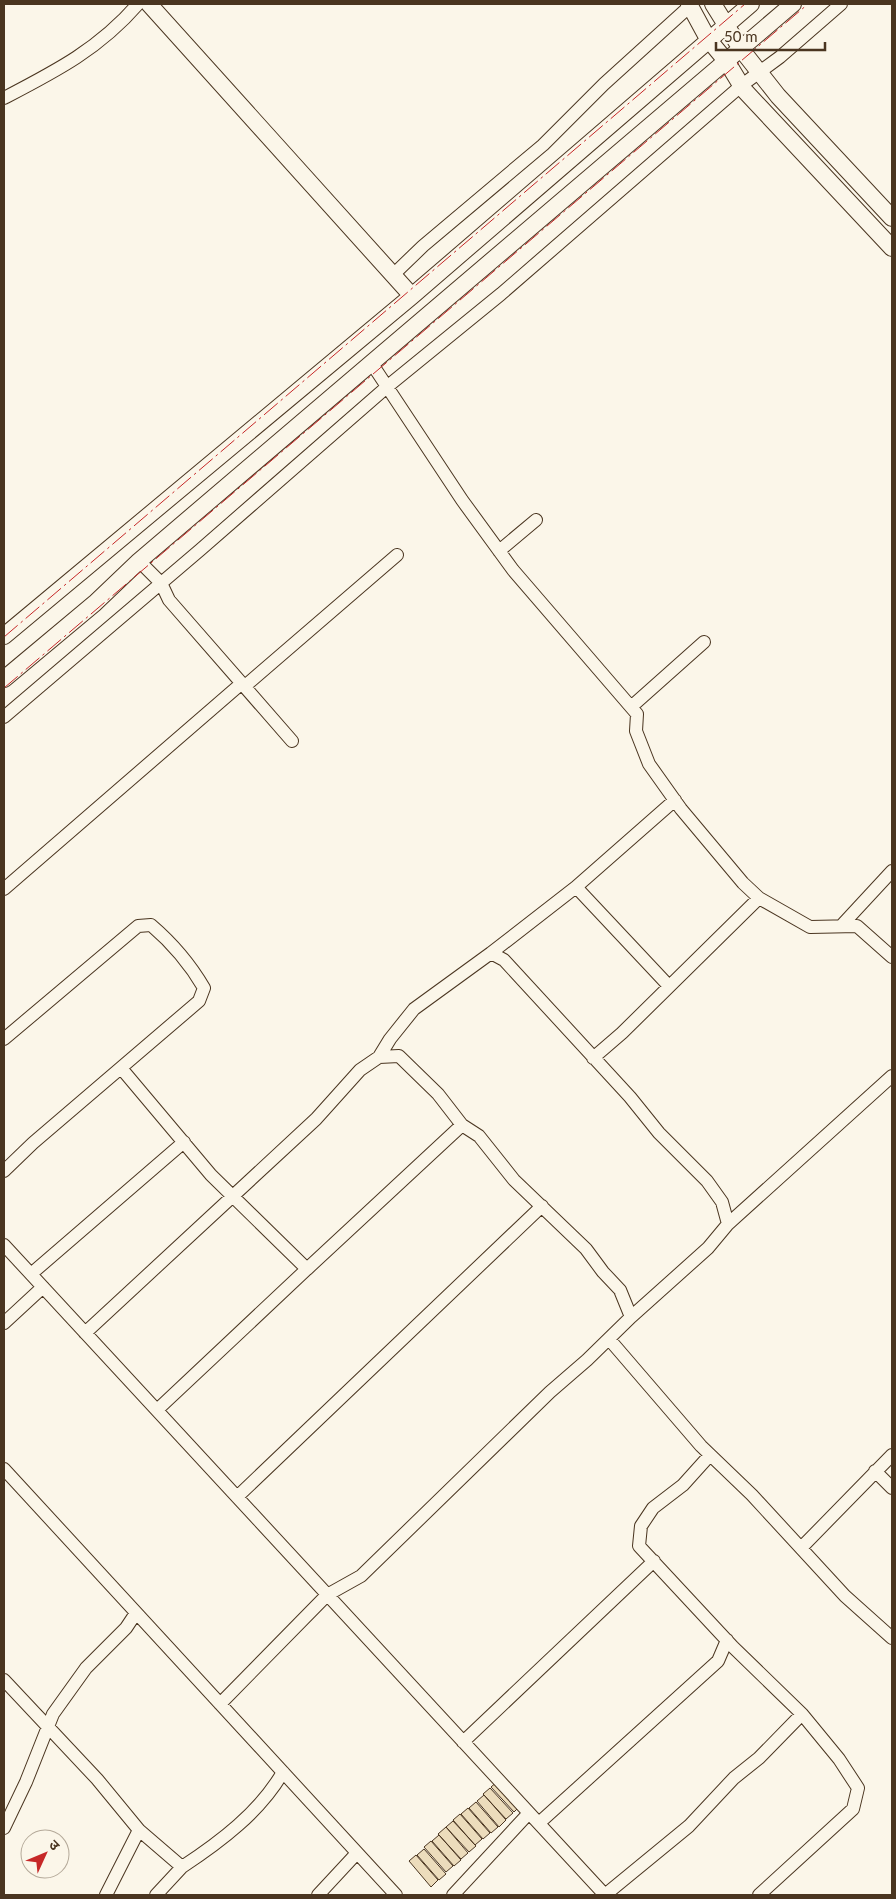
<svg xmlns="http://www.w3.org/2000/svg" width="896" height="1899" font-family="Lato,'Noto Sans Devanagari',sans-serif">
	<style>
		.building { fill: #ecdcbc; stroke: #4a3520 }
		.lines { fill: none; stroke-linecap: round; stroke-linejoin: round }
		.minor-casing { stroke: #4a3520; stroke-width: 14 }
		.tertiary-casing { stroke: #4a3520; stroke-width: 18 }
		.minor { stroke: #fbf6e9; stroke-width: 12 }
		.tertiary { stroke: #fbf6e9; stroke-width: 16 }
		.power { stroke: #c62828; stroke-width: 1; stroke-dasharray: 18 4 2.5 4; stroke-linecap: butt }
	</style>
	<rect width="100%" height="100%" fill="#fbf6e9"/>
	<!-- building -->
	<path class="building" d="M 498,1781 L 520,1806 L 514,1812 L 491,1787 Z
		M 490,1788 L 513,1813 L 506,1819 L 483,1794 Z
		M 484,1795 L 506,1820 L 499,1827 L 477,1801 Z
		M 476,1802 L 498,1827 L 491,1833 L 469,1808 Z
		M 468,1808 L 490,1833 L 483,1839 L 461,1814 Z
		M 460,1814 L 482,1839 L 475,1845 L 453,1820 Z
		M 453,1821 L 476,1846 L 469,1852 L 446,1827 Z
		M 446,1827 L 468,1853 L 461,1859 L 438,1834 Z
		M 439,1835 L 461,1860 L 454,1866 L 432,1841 Z
		M 431,1841 L 453,1866 L 446,1872 L 424,1847 Z
		M 424,1849 L 446,1874 L 439,1880 L 417,1855 Z
		M 416,1855 L 438,1880 L 431,1887 L 409,1861 Z"/>
	<g class="lines">
		<defs>
			<path id="minor" d="M 4,98 C 56,71 99,49 138,4
				M 393,275 L 423,246 L 543,145 L 604,84 L 690,6
				M 372,364 L 462,500 L 513,570 L 637,714 L 636,731 L 649,764 L 681,809 L 743,883 L 759,898 L 810,927 L 857,926 L 892,957
				M 499,551 L 536,520
				M 139,561 L 161,583 L 169,600 L 292,741
				M 245,686 L 397,555
				M 631,707 L 704,642
				M 4,717 L 200,550 L 388,386 L 501,294 L 742,85 L 780,57 L 841,4
				M 576,887 L 675,800
				M 4,889 L 242,683
				M 842,925 L 892,871
				M 491,953 L 576,887 L 668,985
				M 4,1039 L 138,926 L 151,925 C 172,943 190,964 204,988 L 199,1001 L 33,1143 L 4,1171
				M 379,1057 L 390,1039 L 414,1009 L 491,953 L 504,960 L 630,1097 L 659,1133 L 707,1181 L 722,1202 L 728,1224 L 708,1248 L 631,1317
				M 593,1058 L 622,1033 L 759,898
				M 121,1068 L 211,1175 L 307,1269 L 157,1410
				M 728,1224 L 892,1076
				M 4,1245 L 605,1895 L 689,1826 L 734,1778 L 759,1758 L 802,1714
				M 307,1269 L 462,1125
				M 31,1274 L 184,1142
				M 4,1323 L 43,1287
				M 85,1333 L 316,1119 L 360,1070 L 379,1057 L 399,1056 L 438,1094 L 462,1125 L 479,1136 L 514,1180 L 586,1249 L 603,1272 L 620,1290 L 631,1317 L 587,1360 L 550,1392 L 361,1576 L 327,1595 L 220,1704
				M 609,1339 L 701,1446 L 752,1495 L 845,1596 L 892,1638
				M 710,1455 L 683,1485 L 653,1508 L 641,1526 L 639,1546 L 733,1647 L 802,1714 L 839,1759 L 858,1788 L 853,1809 L 759,1895
				M 4,1469 L 396,1895
				M 875,1471 L 892,1488
				M 237,1497 L 542,1206
				M 801,1548 L 892,1455
				M 4,1680 L 97,1779 L 139,1830 L 182,1867 L 156,1895
				M 463,1742 L 654,1561
				M 539,1823 L 718,1661 L 727,1640
				M 4,1828 L 26,1782 L 53,1714 L 86,1668 L 126,1628 L 136,1613
				M 182,1867 C 220,1842 260,1812 283,1772
				M 106,1895 L 139,1830
				M 318,1895 L 357,1853
				M 453,1895 L 529,1813"/>
			<path id="tertiary" d="M 149,4 L 412,296
				M 689,4 L 708,39 L 727,62 L 744,90 L 892,248
				M 713,4 L 741,49 L 778,96 L 892,218
				M 4,636 L 412,296 L 751,4
				M 4,679 L 95,603 L 139,561 L 793,4"/>
		</defs>
		<!-- minor casing -->
		<use href="#minor" class="minor-casing"/>
		<!-- tertiary casing -->
		<use href="#tertiary" class="tertiary-casing"/>
		<!-- minor -->
		<use href="#minor" class="minor"/>
		<!-- tertiary -->
		<use href="#tertiary" class="tertiary"/>
		<!-- power -->
		<path class="power" d="M 4,637 L 745,4
			M 4,688 L 808,4"/>
	</g>
	<!-- border -->
	<rect width="896" height="1899" fill="none" stroke="#4a3520" stroke-width="10"/>
	<!-- north arrow -->
	<g transform="translate(45 1854) rotate(46)"><circle r="24" fill="#fbf6e9" stroke="#b4a999"/>
	<path d="M0-4L9 19L0 12L-9 19Z" fill="#c62828"/>
	<text y="-8" font-size="14" font-weight="bold" text-anchor="middle" fill="#4a3520">उ</text>
	</g>
	<!-- scale -->
	<path d="M716 42v8h109v-8" fill="none" stroke="#4a3520" stroke-width="2.5"/>
	<text x="724" y="42" font-size="15" fill="#4a3520" stroke="#fbf6e9" stroke-width="4" paint-order="stroke">50 m</text>
</svg>
